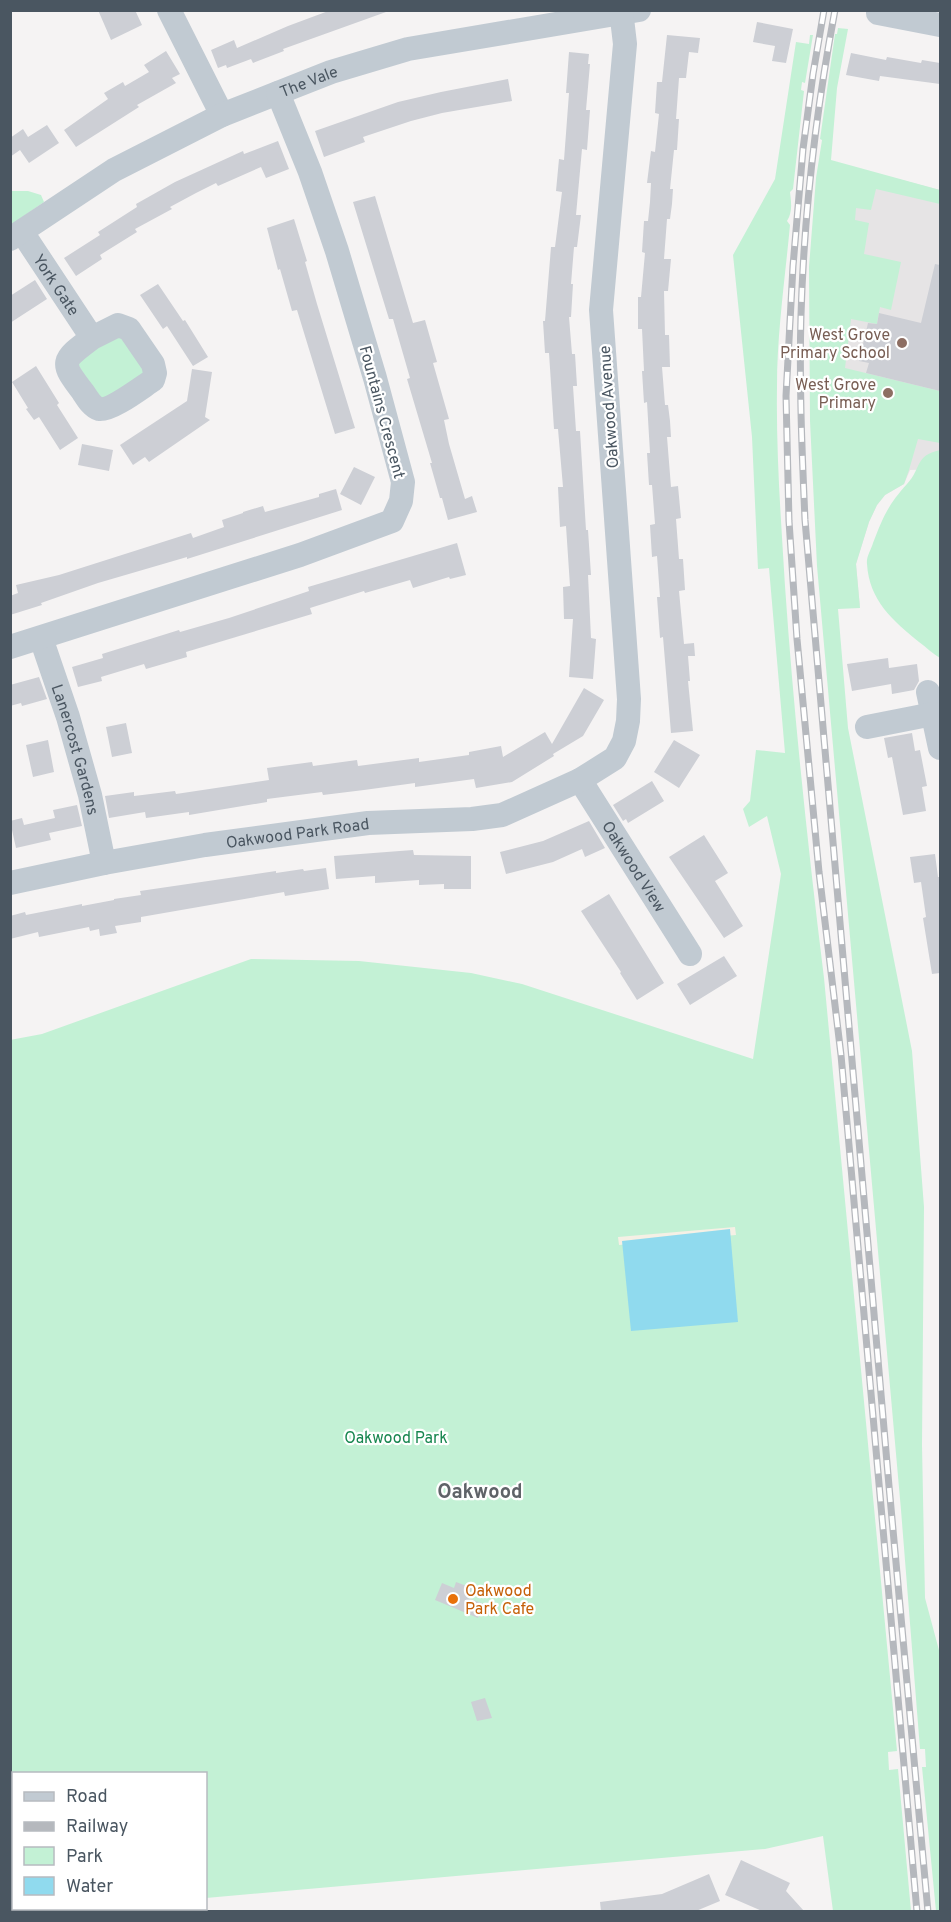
<svg xmlns="http://www.w3.org/2000/svg" width="951" height="1922" font-family="Overpass,sans-serif">
	<style>
		.education { fill: #e6e4e5 }
		.green { fill: #c3f1d5 }
		.sand { fill: #f5f0e5 }
		.water { fill: #90daee }
		.building { fill: #cdcfd5 }
		.lines { fill: none; stroke-linecap: round; stroke-linejoin: round }
		.minor { stroke: #c1cad2; stroke-width: 24 }
		.rail-casing { stroke: #b5b8bd; stroke-width: 7 }
		.rail { stroke: #fff; stroke-width: 4.5; stroke-dasharray: 14; stroke-linecap: butt }
		.education-dot { fill: #8d6e63; stroke: #fff; stroke-width: 2 }
		.food-dot { fill: #e8710a; stroke: #fff; stroke-width: 2 }
		.labels { text-anchor: middle; stroke-width: 4.5; stroke-linejoin: round; paint-order: stroke }
		.street-label { font-size: 16px; fill: #4a5661; stroke: #fff }
		.education-label { font-size: 16px; fill: #785e54; stroke: #fff; text-anchor: end }
		.park-label { font-size: 16px; fill: #17864f; stroke: #fff }
		.food-label { font-size: 16px; fill: #c56008; stroke: #fff; text-anchor: start }
		.quarter-label { font-size: 20px; font-weight: bold; fill: #5f6368; stroke: #fff }
	</style>
	<rect width="100%" height="100%" fill="#f5f3f3"/>
	<!-- education -->
	<path class="education" d="M 856,168 L 940,190 L 940,469 L 910,470 L 904,484 L 885,495 L 877,505 L 869,522 L 856,564 L 860,608 L 836,513 Z"/>
	<!-- green -->
	<path class="green" d="M 838,28 L 848,29 L 837,88 L 831,160 L 940,190 L 940,204 L 876,189 L 871,210 L 856,208 L 855,220 L 869,223 L 864,254 L 901,262 L 891,310 L 880,307 L 877,324 L 851,319 L 845,368 L 940,391 L 940,443 L 918,439 L 909,470 L 904,484 L 885,495 L 877,505 L 869,522 L 856,564 L 860,608 L 838,609 L 848,728 L 912,1051 L 924,1207 L 922,1445 L 925,1598 L 940,1654 L 940,1911 L 936,1911 L 922,1767 L 926,1767 L 925,1749 L 920,1749 L 901,1510 L 817,566 L 810,421 L 809,267 L 816,178 L 822,140 L 820,139 L 835,34 L 837,34 Z
		M 810,35 L 813,35 L 805,83 L 802,82 L 801,90 L 804,91 L 793,189 L 790,192 C 791,201 793,212 787,221 L 790,225 C 785,279 777,333 777,387 C 776,453 781,520 785,586 C 794,717 808,848 824,978 L 897,1751 L 888,1752 L 889,1770 L 898,1769 L 911,1911 L 833,1911 L 823,1836 L 765,1849 L 206,1898 L 206,1774 L 14,1774 L 14,1908 L 81,1909 L 47,1912 L 11,1911 L 10,1040 L 42,1034 L 251,959 L 359,961 L 471,973 L 522,984 L 753,1059 L 781,874 L 767,816 L 749,827 L 743,809 L 750,801 L 756,750 L 785,753 L 769,568 L 758,569 L 752,437 L 733,255 L 775,179 L 796,42 L 809,44 Z
		M 12,191 L 28,191 L 41,195 L 44,202 L 11,225 L 11,192 Z
		M 112,334 L 125,335 L 147,365 L 145,378 L 111,401 L 95,399 L 76,360 Z
		M 940,450 L 940,658 C 933,654 926,647 919,642 C 893,621 869,600 867,564 C 866,557 871,550 873,543 C 883,517 888,505 907,484 C 922,468 914,456 940,450 Z"/>
	<!-- sand -->
	<path class="sand" d="M 735,1227 L 736,1235 L 619,1245 L 618,1237 Z"/>
	<!-- water -->
	<path class="water" d="M 730,1229 L 738,1322 L 631,1331 L 622,1241 Z"/>
	<!-- building -->
	<path class="building" d="M 98,10 L 135,10 L 142,25 L 111,40 Z
		M 331,10 L 386,12 L 283,49 L 284,51 L 253,63 L 251,59 L 227,68 L 226,65 L 218,68 L 211,50 L 234,40 L 237,48 L 288,26 Z
		M 757,22 L 793,29 L 786,63 L 772,61 L 775,46 L 753,42 Z
		M 667,35 L 700,38 L 698,53 L 689,52 L 686,78 L 679,78 L 676,119 L 679,119 L 677,150 L 674,150 L 670,189 L 673,189 L 672,204 L 670,219 L 667,219 L 664,259 L 671,259 L 668,291 L 664,291 L 665,335 L 669,335 L 670,367 L 662,367 L 665,405 L 668,405 L 670,421 L 671,437 L 667,437 L 671,487 L 678,486 L 681,518 L 676,519 L 679,559 L 683,559 L 685,590 L 679,591 L 684,644 L 694,643 L 695,656 L 688,656 L 690,681 L 688,681 L 693,731 L 671,733 L 663,637 L 660,638 L 657,597 L 660,597 L 657,556 L 652,557 L 650,525 L 655,524 L 652,485 L 649,485 L 647,453 L 650,453 L 647,402 L 644,403 L 642,371 L 644,371 L 642,329 L 638,329 L 638,297 L 641,297 L 645,253 L 642,252 L 644,221 L 648,221 L 650,202 L 651,183 L 647,183 L 651,151 L 655,152 L 659,114 L 655,113 L 657,82 L 662,82 Z
		M 166,51 L 180,74 L 172,78 L 176,83 L 137,105 L 139,107 L 76,147 L 64,130 L 108,99 L 104,93 L 123,82 L 125,86 L 149,72 L 144,65 Z
		M 569,52 L 589,54 L 588,64 L 590,64 L 586,110 L 590,110 L 587,150 L 582,149 L 576,215 L 581,215 L 577,247 L 574,247 L 571,284 L 573,284 L 571,317 L 569,317 L 572,354 L 575,354 L 577,386 L 573,386 L 576,431 L 580,431 L 586,530 L 588,530 L 591,575 L 588,575 L 591,638 L 596,639 L 593,679 L 569,677 L 573,619 L 564,619 L 563,587 L 570,586 L 566,526 L 560,527 L 558,487 L 563,487 L 558,429 L 554,429 L 549,353 L 545,353 L 543,321 L 545,321 L 551,247 L 555,247 L 562,192 L 556,191 L 559,159 L 564,160 L 569,93 L 566,93 Z
		M 851,53 L 886,60 L 887,57 L 921,63 L 922,60 L 940,63 L 940,84 L 880,76 L 879,81 L 846,75 Z
		M 508,79 L 512,101 L 442,113 L 411,121 L 363,137 L 365,142 L 324,157 L 315,131 L 398,102 L 441,92 Z
		M 47,125 L 59,143 L 29,163 L 20,150 L 10,157 L 10,138 L 23,129 L 28,137 Z
		M 278,141 L 289,169 L 266,178 L 261,167 L 218,186 L 216,183 L 196,193 L 170,207 L 172,209 L 135,229 L 137,232 L 100,255 L 102,259 L 76,276 L 64,258 L 100,235 L 98,232 L 137,207 L 136,204 L 175,182 L 243,151 L 244,154 Z
		M 375,196 L 413,323 L 425,320 L 437,362 L 433,363 L 449,419 L 444,420 L 449,444 L 465,499 L 472,496 L 477,512 L 448,520 L 442,498 L 440,498 L 430,463 L 432,463 L 407,379 L 410,378 L 393,319 L 389,319 L 353,202 Z
		M 294,219 L 307,261 L 305,262 L 317,304 L 355,428 L 335,434 L 297,310 L 292,311 L 280,269 L 278,270 L 267,228 Z
		M 935,264 L 940,265 L 940,391 L 866,373 L 869,363 L 859,361 L 868,323 L 877,324 L 879,313 L 921,323 Z
		M 35,280 L 47,299 L 10,323 L 10,296 Z
		M 158,284 L 183,321 L 185,320 L 208,357 L 193,366 L 167,326 L 163,329 L 140,295 Z
		M 36,366 L 59,403 L 57,405 L 78,438 L 60,450 L 39,417 L 34,420 L 26,409 L 28,408 L 12,382 Z
		M 192,369 L 212,372 L 205,417 L 210,420 L 149,462 L 145,457 L 133,465 L 120,445 L 187,401 Z
		M 82,444 L 113,450 L 109,471 L 78,465 Z
		M 354,467 L 375,477 L 361,505 L 340,494 Z
		M 336,489 L 342,510 L 187,559 L 187,557 L 98,583 L 41,603 L 42,605 L 10,615 L 10,596 L 18,593 L 16,585 L 59,575 L 191,533 L 193,538 L 224,527 L 222,520 L 243,513 L 243,512 L 263,506 L 265,512 L 319,497 L 319,494 Z
		M 457,543 L 466,575 L 450,579 L 449,577 L 413,588 L 410,580 L 365,593 L 364,591 L 310,608 L 312,614 L 186,652 L 187,657 L 146,669 L 144,664 L 101,677 L 102,681 L 78,687 L 72,667 L 103,658 L 102,654 L 179,630 L 180,632 L 229,618 L 309,591 L 308,587 Z
		M 888,658 L 889,668 L 917,664 L 919,681 L 914,690 L 892,694 L 891,684 L 852,691 L 847,664 Z
		M 39,677 L 47,699 L 22,706 L 21,703 L 10,706 L 10,685 Z
		M 584,688 L 604,700 L 583,736 L 553,754 L 554,756 L 512,782 L 476,788 L 474,779 L 415,787 L 415,783 L 364,790 L 323,795 L 322,792 L 267,799 L 267,802 L 189,815 L 189,812 L 146,818 L 145,812 L 109,818 L 105,796 L 134,792 L 134,796 L 175,791 L 176,794 L 269,780 L 267,768 L 312,762 L 313,766 L 357,760 L 358,766 L 419,758 L 419,762 L 469,755 L 469,752 L 501,746 L 503,757 L 545,732 L 552,744 Z
		M 126,723 L 132,753 L 112,757 L 106,727 Z
		M 912,733 L 915,751 L 920,750 L 927,786 L 922,787 L 926,811 L 903,815 L 892,757 L 888,758 L 884,738 Z
		M 48,740 L 54,772 L 33,777 L 26,745 Z
		M 674,740 L 700,755 L 679,788 L 654,772 Z
		M 652,781 L 664,801 L 628,823 L 626,819 L 623,821 L 613,805 Z
		M 77,805 L 82,826 L 49,833 L 51,840 L 16,848 L 10,821 L 22,818 L 24,825 L 55,818 L 53,810 Z
		M 589,821 L 605,848 L 585,857 L 582,849 L 553,862 L 506,874 L 500,852 L 543,841 Z
		M 704,835 L 728,873 L 715,881 L 743,926 L 724,938 L 669,857 Z
		M 413,850 L 414,855 L 471,856 L 471,889 L 444,889 L 444,884 L 419,885 L 419,880 L 375,883 L 375,876 L 336,879 L 334,856 Z
		M 935,854 L 938,877 L 940,877 L 940,973 L 932,974 L 923,918 L 926,917 L 921,882 L 914,883 L 910,857 Z
		M 326,868 L 329,889 L 285,896 L 284,892 L 141,917 L 141,922 L 115,926 L 117,933 L 100,936 L 99,929 L 90,931 L 89,927 L 39,937 L 38,932 L 10,939 L 10,916 L 25,912 L 26,915 L 82,904 L 82,906 L 114,900 L 114,899 L 141,895 L 140,891 L 276,871 L 276,873 L 303,869 L 304,871 Z
		M 609,894 L 664,983 L 637,1000 L 620,973 L 621,972 L 581,911 Z
		M 724,956 L 737,976 L 690,1005 L 677,984 Z
		M 456,1582 L 472,1588 L 468,1598 L 484,1604 L 478,1618 L 435,1600 L 442,1583 L 454,1588 Z
		M 485,1698 L 492,1718 L 477,1721 L 471,1702 Z
		M 741,1860 L 790,1883 L 786,1891 L 804,1911 L 762,1911 L 725,1895 Z
		M 709,1874 L 720,1901 L 696,1911 L 601,1911 L 600,1902 L 662,1894 Z"/>
	<g class="lines">
		<!-- minor -->
		<g class="minor">
			<path d="M 169,10 L 222,115"/>
			<path d="M 878,13 L 940,25"/>
			<path id="s1" d="M 22,232 L 92,338 L 118,325 L 129,329 L 153,364 L 155,373 L 153,380 C 142,387 111,411 99,409 C 92,407 87,398 83,392 C 60,362 61,361 92,338"/>
			<path id="s2" d="M 10,239 L 114,170 L 222,115 L 331,72 L 408,49 L 639,10"/>
			<path id="s3" d="M 41,638 L 68,717 L 90,795 L 104,863"/>
			<path d="M 10,647 L 300,555 L 392,521 L 401,501 L 403,482 L 375,378 L 337,251 L 310,172 L 278,93"/>
			<path d="M 928,692 L 940,748"/>
			<path d="M 867,727 L 933,714"/>
			<path id="s4" d="M 580,780 L 690,954"/>
			<path id="s5" d="M 10,883 L 104,863 L 205,845 L 368,823 L 472,819 L 502,815 L 580,780 L 615,758 L 624,741 L 628,721 L 629,699 L 601,310 L 625,44 L 621,10"/>
		</g>
		<defs>
			<path id="rail" d="M 824,10 L 813,74 L 803,149 L 793,266 L 786,396 L 789,521 L 797,639 L 819,872 L 841,1055 L 917,1912
				M 835,10 C 816,111 804,213 801,315 C 799,383 802,452 805,520 L 889,1486 L 928,1912"/>
		</defs>
		<!-- rail casing -->
		<use href="#rail" class="rail-casing"/>
		<!-- rail -->
		<use href="#rail" class="rail"/>
	</g>
	<!-- markers -->
	<g class="education-dot">
		<circle cx="902" cy="343" r="6"/>
		<circle cx="888" cy="393" r="6"/>
	</g>
	<circle class="food-dot" cx="453" cy="1599" r="6"/>
	<g class="labels">
		<!-- street labels -->
		<g class="street-label">
			<text dy="6" stroke="none"><textPath href="#s2" startOffset="339">The Vale</textPath></text>
			<text dy="6" stroke="none"><textPath href="#s1" startOffset="63">York Gate</textPath></text>
			<text transform="translate(608 407) rotate(-94)" y="6">Oakwood Avenue</text>
			<text transform="translate(383 412) rotate(75)" y="6">Fountains Crescent</text>
			<text dy="6" stroke="none"><textPath href="#s3" startOffset="117">Lanercost Gardens</textPath></text>
			<text dy="6" stroke="none"><textPath href="#s5" startOffset="292">Oakwood Park Road</textPath></text>
			<text dy="6" stroke="none"><textPath href="#s4" startOffset="102">Oakwood View</textPath></text>
		</g>
		<!-- education labels -->
		<g class="education-label">
			<text x="890" y="340">West Grove<tspan x="890" dy="18">Primary School</tspan></text>
			<text x="876" y="390">West Grove<tspan x="876" dy="18">Primary</tspan></text>
		</g>
		<!-- park labels -->
		<g class="park-label">
			<text x="396" y="1443">Oakwood Park</text>
		</g>
		<!-- food labels -->
		<g class="food-label">
			<text x="465" y="1596">Oakwood<tspan x="465" dy="18">Park Cafe</tspan></text>
		</g>
		<!-- quarter labels -->
		<g class="quarter-label">
			<text x="480" y="1498">Oakwood</text>
		</g>
	</g>
	<!-- border -->
	<rect width="951" height="1922" fill="none" stroke="#4a5661" stroke-width="24"/>
	<!-- legend -->
	<rect x="12" y="1772" width="195" height="138" fill="#ffffff" stroke="#b7bbc0" stroke-width="1.5"/>
	<rect x="24" y="1792" width="30" height="9" fill="#c1cad2" stroke="#b7bbc0" stroke-width="1.5"/>
	<text x="66" y="1802" font-size="18" fill="#4a5661">Road</text>
	<rect x="24" y="1822" width="30" height="9" fill="#b5b8bd" stroke="#b7bbc0" stroke-width="1.5"/>
	<text x="66" y="1832" font-size="18" fill="#4a5661">Railway</text>
	<rect x="24" y="1847" width="30" height="18" fill="#c3f1d5" stroke="#b7bbc0" stroke-width="1.5"/>
	<text x="66" y="1862" font-size="18" fill="#4a5661">Park</text>
	<rect x="24" y="1877" width="30" height="18" fill="#90daee" stroke="#b7bbc0" stroke-width="1.5"/>
	<text x="66" y="1892" font-size="18" fill="#4a5661">Water</text>
</svg>
